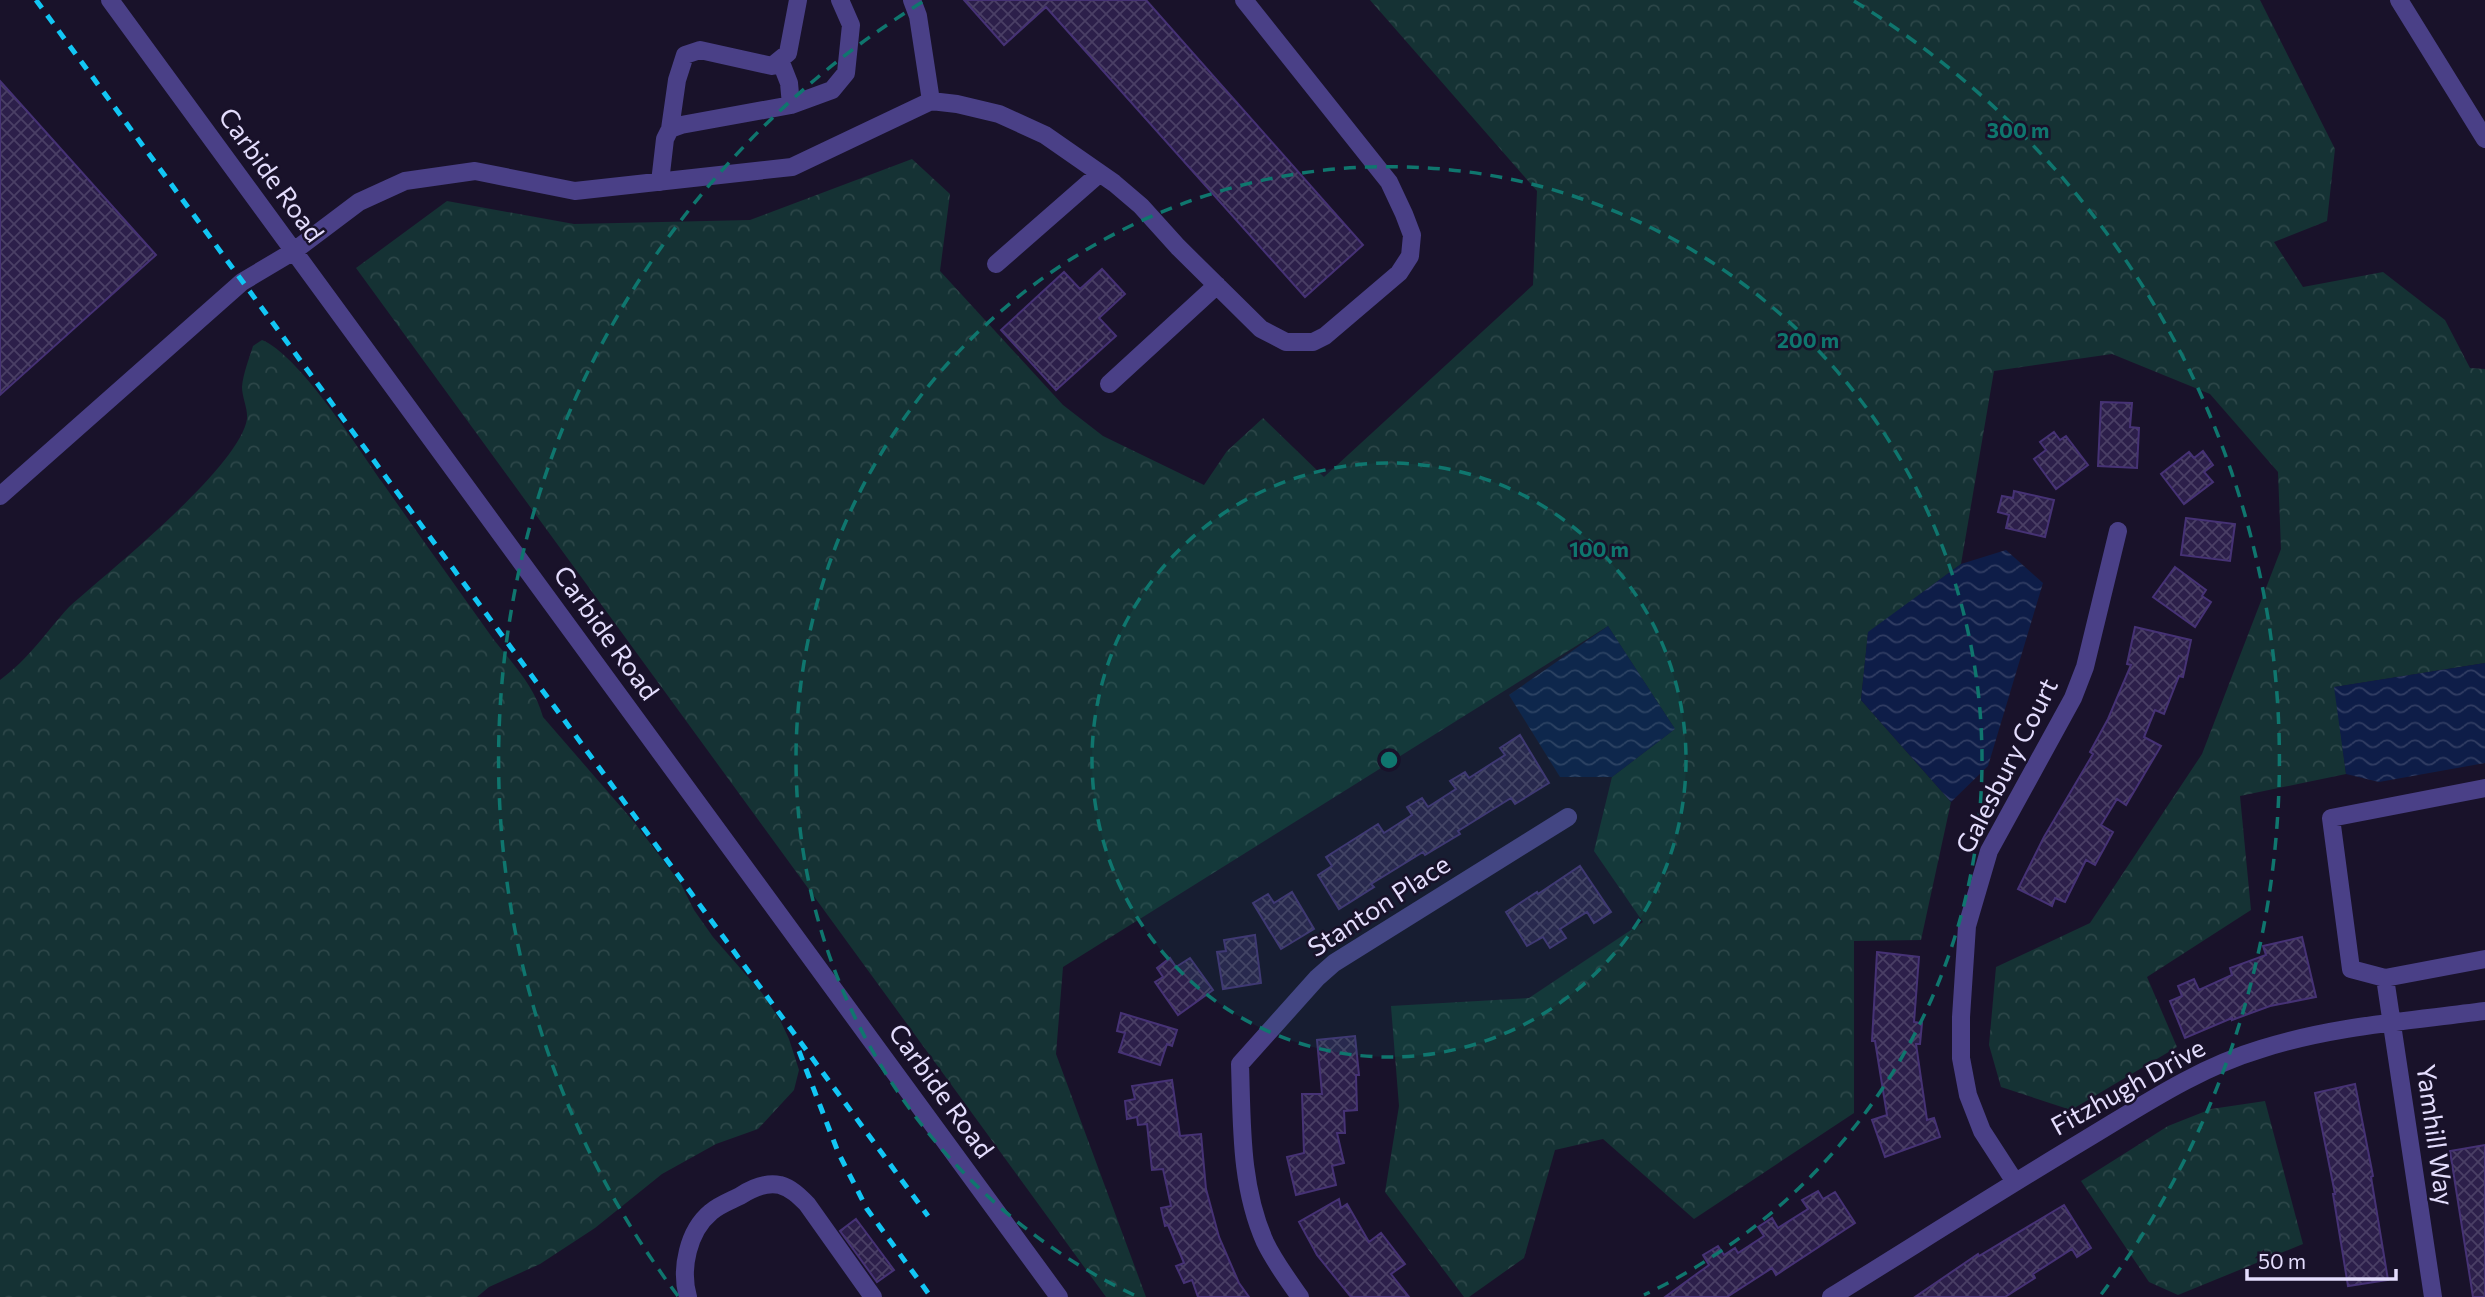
<svg xmlns="http://www.w3.org/2000/svg" width="2485" height="1297" font-family="Commissioner,sans-serif">
	<style>
		.forest { fill: url(#forest-crowns) }
		.water { fill: url(#water-waves) }
		.building { fill: url(#building-cross-hatch); stroke: #463275; stroke-width: 2 }
		.lines { fill: none; stroke-linecap: round; stroke-linejoin: round }
		.minor { stroke: #4a4087; stroke-width: 18 }
		.rail { stroke: #12c6f4; stroke-width: 5; stroke-dasharray: 10 9; stroke-linecap: butt }
		.ring { fill: none; stroke: #0f766e; stroke-width: 3.5; stroke-dasharray: 12 9 }
		.labels { text-anchor: middle; stroke-width: 5; stroke-linejoin: round; paint-order: stroke }
		.street-label { font-size: 26px; fill: #e4ddfd; stroke: #19122a }
		.centre { fill: #0f766e; stroke: #19122a; stroke-width: 3.5 }
		.ring-label { font-size: 21px; text-anchor: middle; font-weight: bold; fill: #0f766e; stroke: #19122a; stroke-width: 5; stroke-linejoin: round; paint-order: stroke }
	</style>
	<defs>
		<pattern id="forest-crowns" width="20" height="18" patternUnits="userSpaceOnUse" patternTransform="scale(1.75)"><rect width="20" height="18" fill="#153234"/><path d="M2 6a3 3 0 1 1 6 0M12 15a3 3 0 1 1 6 0" fill="none" stroke="#2c4648"/></pattern>
		<pattern id="water-waves" width="16" height="10" patternUnits="userSpaceOnUse" patternTransform="scale(1.75)"><rect width="16" height="10" fill="#0e1d48"/><path d="M0 5q4-4 8 0t8 0" fill="none" stroke="#313d63"/></pattern>
		<pattern id="building-cross-hatch" width="8" height="8" patternUnits="userSpaceOnUse" patternTransform="scale(1.75)"><rect width="8" height="8" fill="#2c1f4a"/><path d="M0 0l8 8M0 8l8-8" fill="none" stroke="#4a3f65"/></pattern>
	</defs>
	<rect width="100%" height="100%" fill="#19122a"/>
	<!-- forest -->
	<path class="forest" d="M 1370,0 L 2260,0 L 2335,149 L 2327,221 L 2274,242 L 2303,287 L 2383,272 L 2445,320 L 2470,368 L 2485,369 L 2485,663 L 2335,687 L 2346,774 L 2240,796 L 2251,910 L 2147,977 L 2177,1047 L 2071,1110 L 2001,1087 L 1989,1045 L 1996,967 L 2090,923 L 2202,754 L 2281,549 L 2278,472 L 2210,394 L 2112,354 L 1994,371 L 1961,564 L 1868,633 L 1861,700 L 1951,802 L 1921,940 L 1854,941 L 1854,1113 L 1694,1219 L 1603,1139 L 1555,1150 L 1524,1258 L 1469,1297 L 1464,1297 L 1385,1192 L 1399,1106 L 1391,1006 L 1529,998 L 1643,922 L 1594,851 L 1612,777 L 1675,729 L 1608,626 L 1063,967 L 1056,1054 L 1146,1297 L 1106,1297 L 356,268 L 447,201 L 574,224 L 750,220 L 912,159 L 950,194 L 940,271 L 1063,405 L 1103,436 L 1204,485 L 1227,451 L 1263,418 L 1324,477 L 1533,285 L 1537,191 Z
		M 262,340 C 298,354 358,448 382,482 C 419,535 457,588 494,640 C 514,665 535,687 543,717 L 634,822 L 681,884 L 694,910 L 713,937 L 762,993 L 780,1020 L 789,1039 L 799,1070 L 794,1090 L 758,1129 L 716,1144 L 662,1174 L 595,1228 L 540,1264 L 489,1287 L 477,1297 L 0,1297 L 0,680 C 30,658 45,633 69,607 C 109,571 239,468 247,419 C 248,409 242,397 242,387 C 243,374 249,359 253,346 Z
		M 2265,1101 L 2303,1244 L 2178,1295 L 2149,1282 L 2081,1181 L 2168,1126 L 2211,1109 Z"/>
	<!-- water -->
	<path class="water" d="M 2006,550 L 2043,583 L 1988,766 L 1951,802 L 1861,700 L 1868,632 L 1961,564 Z
		M 1608,626 L 1675,729 L 1612,777 L 1560,777 L 1509,695 Z
		M 2485,663 L 2485,763 L 2379,782 L 2346,774 L 2334,687 Z"/>
	<!-- building -->
	<path class="building" d="M 964,0 L 1146,0 L 1363,245 L 1305,297 L 1046,7 L 1004,45 Z
		M 0,81 L 156,255 L 0,395 Z
		M 1102,269 L 1125,294 L 1099,318 L 1116,336 L 1056,390 L 1001,330 L 1064,272 L 1080,289 Z
		M 2101,402 L 2132,403 L 2130,427 L 2139,428 L 2137,468 L 2098,466 Z
		M 2054,432 L 2060,440 L 2066,436 L 2088,465 L 2056,489 L 2034,459 L 2046,450 L 2040,442 Z
		M 2203,451 L 2213,465 L 2204,472 L 2213,482 L 2184,504 L 2161,474 L 2189,452 L 2194,458 Z
		M 2014,491 L 2054,500 L 2045,537 L 2006,528 L 2009,515 L 1998,512 L 2002,496 L 2013,498 Z
		M 2186,518 L 2235,524 L 2230,561 L 2181,555 Z
		M 2175,567 L 2206,590 L 2202,596 L 2211,602 L 2195,627 L 2153,597 Z
		M 2135,627 L 2191,640 L 2183,677 L 2179,676 L 2164,714 L 2155,710 L 2144,737 L 2161,746 L 2126,805 L 2117,799 L 2101,825 L 2113,832 L 2095,865 L 2086,860 L 2065,902 L 2055,898 L 2052,906 L 2018,889 L 2044,837 L 2093,754 L 2090,752 L 2108,719 L 2131,665 L 2127,664 Z
		M 1520,735 L 1549,783 L 1515,804 L 1511,798 L 1458,831 L 1460,834 L 1425,855 L 1423,852 L 1371,884 L 1374,887 L 1339,909 L 1318,875 L 1332,866 L 1326,857 L 1378,824 L 1384,833 L 1412,815 L 1407,807 L 1422,798 L 1428,807 L 1456,789 L 1450,781 L 1465,772 L 1469,778 L 1505,755 L 1500,748 Z
		M 1580,866 L 1611,912 L 1594,923 L 1587,912 L 1560,929 L 1566,938 L 1550,948 L 1543,937 L 1527,946 L 1506,912 L 1537,892 L 1538,894 Z
		M 1292,892 L 1314,929 L 1281,949 L 1253,903 L 1268,894 L 1274,903 Z
		M 1255,935 L 1261,983 L 1223,989 L 1217,952 L 1226,951 L 1224,940 Z
		M 2302,937 L 2316,997 L 2270,1006 L 2232,1020 L 2232,1018 L 2185,1038 L 2170,1001 L 2182,996 L 2178,986 L 2194,979 L 2199,990 L 2232,975 L 2230,968 L 2266,955 L 2263,946 Z
		M 1877,952 L 1919,957 L 1914,1022 L 1922,1023 L 1920,1044 L 1916,1044 L 1927,1120 L 1934,1118 L 1940,1137 L 1885,1157 L 1872,1120 L 1887,1115 L 1875,1041 L 1872,1041 Z
		M 1170,958 L 1176,967 L 1190,958 L 1213,990 L 1178,1015 L 1155,982 L 1163,977 L 1157,968 Z
		M 1121,1013 L 1177,1030 L 1172,1046 L 1167,1044 L 1160,1065 L 1119,1052 L 1125,1033 L 1117,1031 Z
		M 1355,1036 L 1359,1075 L 1356,1075 L 1357,1110 L 1344,1111 L 1345,1133 L 1337,1133 L 1344,1163 L 1332,1166 L 1336,1185 L 1296,1195 L 1287,1157 L 1304,1153 L 1302,1094 L 1322,1094 L 1317,1040 Z
		M 1172,1080 L 1180,1136 L 1201,1134 L 1206,1189 L 1219,1237 L 1239,1283 L 1249,1297 L 1198,1297 L 1192,1280 L 1184,1283 L 1176,1266 L 1184,1263 L 1168,1225 L 1165,1226 L 1161,1208 L 1171,1206 L 1163,1169 L 1152,1170 L 1147,1124 L 1138,1125 L 1137,1117 L 1127,1119 L 1125,1101 L 1135,1099 L 1132,1086 Z
		M 2355,1084 L 2373,1176 L 2371,1177 L 2388,1280 L 2348,1286 L 2333,1194 L 2335,1194 L 2315,1093 Z
		M 2485,1145 L 2485,1297 L 2473,1297 L 2450,1151 Z
		M 1818,1191 L 1823,1199 L 1835,1192 L 1855,1223 L 1776,1275 L 1772,1268 L 1727,1297 L 1665,1297 L 1709,1265 L 1703,1255 L 1718,1246 L 1724,1255 L 1735,1248 L 1738,1253 L 1764,1236 L 1758,1227 L 1772,1218 L 1778,1228 L 1808,1209 L 1802,1200 Z
		M 1339,1199 L 1341,1208 L 1347,1204 L 1369,1242 L 1381,1233 L 1405,1264 L 1391,1274 L 1409,1297 L 1351,1297 L 1317,1255 L 1299,1222 Z
		M 2064,1205 L 2091,1248 L 2077,1257 L 2072,1249 L 2033,1274 L 2035,1278 L 2005,1297 L 1915,1297 L 1978,1254 L 1979,1256 Z
		M 856,1219 L 894,1270 L 877,1282 L 840,1231 Z"/>
	<g class="lines">
		<!-- minor -->
		<path class="minor" d="M 110,0 L 1059,1297
			M 912,0 L 918,16 L 931,101
			M 2399,0 L 2485,139
			M 780,60 L 789,83 L 791,105
			M 670,129 L 681,125 L 791,105 L 832,90 L 846,73 L 851,25 L 840,0
			M 660,182 L 665,139 L 670,129 L 677,80 L 685,55 L 700,50 L 772,66 L 788,53 L 798,0
			M 996,264 L 1100,173
			M 1109,384 L 1217,285
			M 0,496 L 242,282 L 294,251 L 359,202 L 405,181 L 475,171 L 575,191 L 792,167 L 931,101 L 957,104 L 999,114 L 1045,135 L 1114,183 L 1141,206 L 1178,247 L 1261,329 L 1286,342 L 1313,342 L 1325,336 L 1399,273 L 1410,256 L 1412,235 L 1404,214 L 1389,182 L 1244,0
			M 2485,788 L 2331,818 L 2351,969 L 2385,978 L 2485,959
			M 2385,978 L 2433,1297
			M 2015,1182 L 1982,1131 L 1968,1095 L 1961,1058 L 1961,1017 L 1967,926 L 1989,851 L 2073,698 L 2085,667 L 2118,531
			M 688,1297 C 680,1269 688,1231 711,1212 C 719,1205 730,1201 740,1196 C 752,1188 765,1182 780,1185 C 791,1188 799,1196 807,1204 L 873,1297
			M 1300,1297 C 1288,1280 1274,1261 1265,1242 C 1240,1186 1242,1124 1240,1064 L 1317,978 L 1334,963 L 1568,817
			M 1831,1297 C 1915,1245 1998,1192 2083,1141 C 2140,1107 2197,1068 2261,1049 C 2333,1026 2410,1021 2485,1011"/>
		<!-- rail -->
		<path class="rail" d="M 36,0 L 928,1216
			M 799,1051 L 838,1152 L 867,1209 L 931,1297"/>
	</g>
	<!-- distance rings -->
	<circle cx="1389" cy="760" r="297" fill="#0f766e" fill-opacity=".12"/>
	<g class="ring">
		<circle cx="1389" cy="760" r="297"/>
		<path d="M1134 1295A593 593 0 1 1 1644 1295"/>
		<path d="M678 1296A890 890 0 0 1 924 1M1854 1A890 890 0 0 1 2100 1296"/>
	</g>
	<g class="labels">
		<!-- street labels -->
		<g class="street-label">
			<text transform="translate(271 175) rotate(54)" y="9">Carbide Road</text>
			<text transform="translate(606 633) rotate(54)" y="9">Carbide Road</text>
			<text transform="translate(2007 766) rotate(-63)" y="9">Galesbury Court</text>
			<text transform="translate(1379 906) rotate(-33)" y="9">Stanton Place</text>
			<text transform="translate(2128 1087) rotate(-29)" y="9">Fitzhugh Drive</text>
			<text transform="translate(941 1091) rotate(54)" y="9">Carbide Road</text>
			<text transform="translate(2435 1135) rotate(82)" y="9">Yamhill Way</text>
		</g>
	</g>
	<circle cx="1389" cy="760" r="10" class="centre"/>
	<g class="ring-label">
		<text x="2018" y="138">300 m</text>
		<text x="1808" y="348">200 m</text>
		<text x="1599" y="557">100 m</text>
	</g>
	<!-- scale -->
	<path d="M2247 1269v10h149v-10" fill="none" stroke="#e4ddfd" stroke-width="3.5"/>
	<text x="2258" y="1269" font-size="21" fill="#e4ddfd" stroke="#19122a" stroke-width="5" paint-order="stroke">50 m</text>
</svg>
